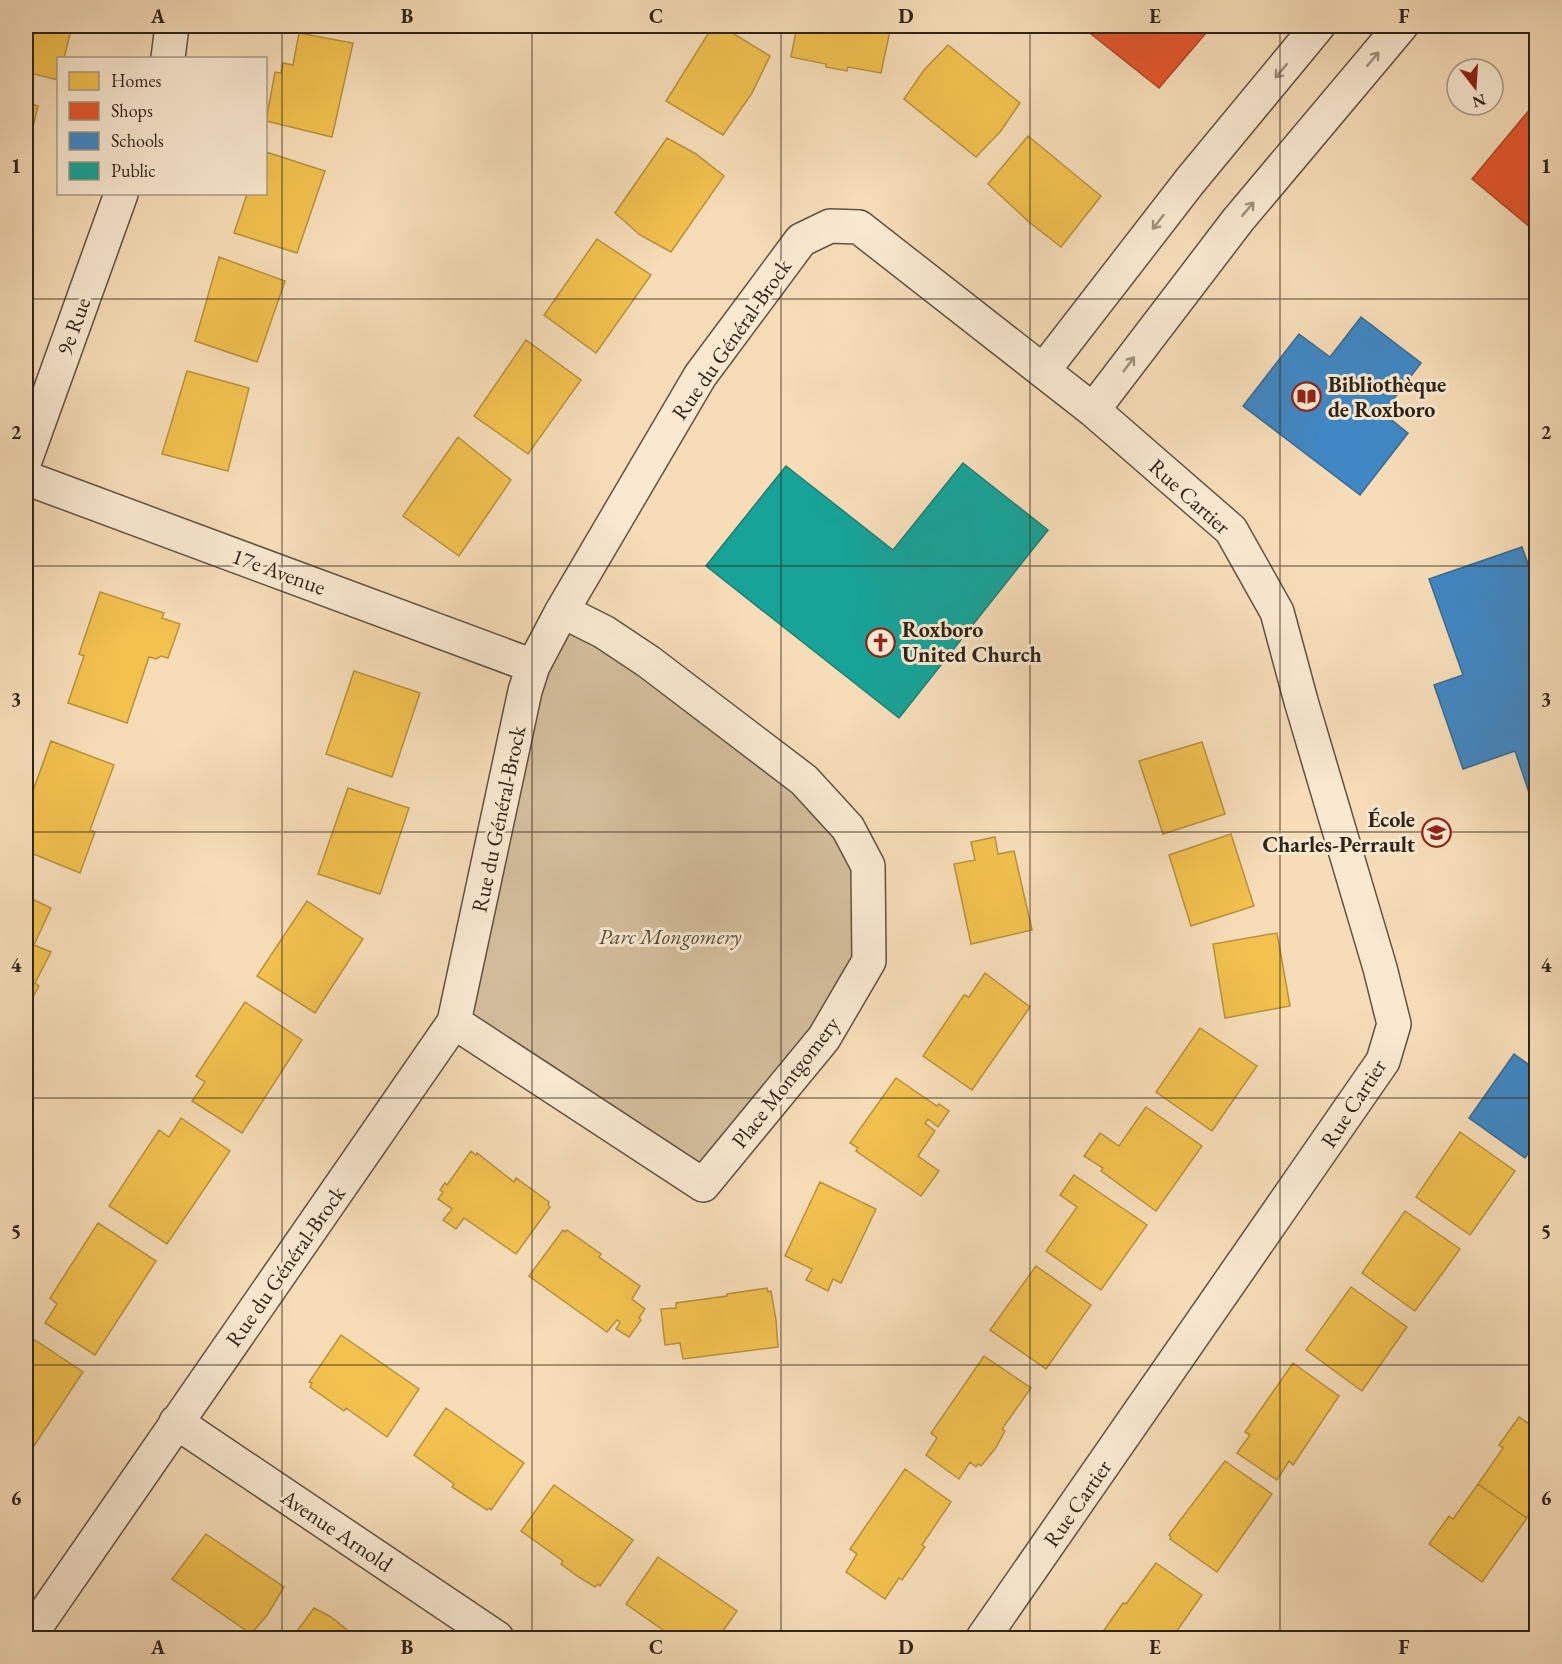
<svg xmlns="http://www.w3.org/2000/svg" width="1562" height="1664" font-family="'EB Garamond',serif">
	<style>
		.green { fill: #d4be9d; stroke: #82715b; stroke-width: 1.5 }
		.homes { fill: #f2c14e; stroke: #b8923e; stroke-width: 1.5 }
		.shops { fill: #e4572e; stroke: #ae4828; stroke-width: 1.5 }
		.schools { fill: #3f88c5; stroke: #3a6a91; stroke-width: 1.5 }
		.public { fill: #17a398; stroke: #1e7d72; stroke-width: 1.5 }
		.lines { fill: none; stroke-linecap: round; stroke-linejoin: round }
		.minor-casing { stroke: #615241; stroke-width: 36 }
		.minor { stroke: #f9e9d1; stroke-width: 33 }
		.oneway { stroke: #9e907e }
		.grid { fill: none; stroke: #2f2419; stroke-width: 1.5; stroke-opacity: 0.55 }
		.labels { text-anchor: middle; stroke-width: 6; stroke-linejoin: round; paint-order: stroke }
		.street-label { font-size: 22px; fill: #2f2419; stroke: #f9e9d1 }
		.poi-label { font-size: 22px; font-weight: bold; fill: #2f2419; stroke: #f9e9d1; text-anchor: start }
		.park-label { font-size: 22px; font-style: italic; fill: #584a3a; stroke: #f9e9d1 }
		.neatline { fill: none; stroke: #2f2419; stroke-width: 2 }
		.grid-label { font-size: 20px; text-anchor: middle; font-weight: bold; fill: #2f2419 }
	</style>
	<rect width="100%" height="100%" fill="#f6ddb8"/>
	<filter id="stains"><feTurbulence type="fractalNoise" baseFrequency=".00333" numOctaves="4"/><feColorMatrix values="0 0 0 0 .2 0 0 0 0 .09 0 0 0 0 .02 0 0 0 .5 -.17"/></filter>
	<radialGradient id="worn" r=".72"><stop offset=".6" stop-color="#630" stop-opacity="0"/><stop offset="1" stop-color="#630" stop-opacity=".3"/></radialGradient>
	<!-- green -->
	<path class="green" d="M 562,611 L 800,782 L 845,847 L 872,943 L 713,1176 L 454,1022 Z"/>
	<!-- homes -->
	<path class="homes" d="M 26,26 L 72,26 L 64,58 L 58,58 L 58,80 L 26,72 Z
		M 713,26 L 721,26 L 770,56 L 752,93 L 723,135 L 666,101 Z
		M 797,26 L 891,26 L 881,73 L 848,67 L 847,71 L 826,67 L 826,64 L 791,57 Z
		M 299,33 L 353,43 L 332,137 L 266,121 L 275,72 L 281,73 L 283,63 L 293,65 Z
		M 948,45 L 1020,103 L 1000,132 L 976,157 L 904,99 L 924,70 Z
		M 26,102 L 38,106 L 26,156 Z
		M 1028,136 L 1101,196 L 1061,247 L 1029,222 L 988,184 Z
		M 667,138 L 696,154 L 724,176 L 671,252 L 640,235 L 615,213 Z
		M 266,152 L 325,171 L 297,253 L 234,233 L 247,194 L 266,194 Z
		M 597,239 L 651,275 L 596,353 L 544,315 Z
		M 219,257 L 285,281 L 257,362 L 195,341 Z
		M 526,340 L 581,380 L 528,454 L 474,416 Z
		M 187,371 L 249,388 L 228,471 L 162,454 Z
		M 458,437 L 511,480 L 459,556 L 403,516 Z
		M 100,592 L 164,613 L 162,618 L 180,624 L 168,658 L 161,656 L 156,659 L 149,657 L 127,723 L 68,703 L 84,656 L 79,654 Z
		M 354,671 L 420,693 L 392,777 L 326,754 Z
		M 51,741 L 114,765 L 90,830 L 95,832 L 80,873 L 26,851 L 26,810 Z
		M 1202,742 L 1225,814 L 1163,834 L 1139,761 Z
		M 348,788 L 409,808 L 380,894 L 318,874 Z
		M 1231,834 L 1254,906 L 1191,926 L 1169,855 Z
		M 995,837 L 998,854 L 1014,851 L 1032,930 L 971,944 L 954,864 L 975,860 L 971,842 Z
		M 26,896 L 51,908 L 34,945 L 51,952 L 35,983 L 39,986 L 32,999 L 29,997 L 26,1004 Z
		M 307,901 L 363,939 L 315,1013 L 257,976 Z
		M 1277,933 L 1290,1006 L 1225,1018 L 1213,944 Z
		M 985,973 L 1030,1007 L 972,1090 L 923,1056 L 964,995 L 969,997 Z
		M 245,1002 L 302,1040 L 242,1133 L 192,1101 L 205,1082 L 196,1076 Z
		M 1200,1028 L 1257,1066 L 1212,1131 L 1156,1092 Z
		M 896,1078 L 937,1106 L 939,1104 L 949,1111 L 938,1127 L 928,1119 L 925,1123 L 935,1131 L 918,1156 L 939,1171 L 921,1196 L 856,1151 L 858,1148 L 850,1143 Z
		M 1146,1107 L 1202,1146 L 1156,1211 L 1101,1171 L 1103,1168 L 1084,1156 L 1100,1133 L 1119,1146 Z
		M 181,1118 L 230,1151 L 167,1244 L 109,1206 L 159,1130 L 169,1137 Z
		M 1460,1132 L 1515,1171 L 1470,1235 L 1416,1197 Z
		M 471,1151 L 476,1155 L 477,1153 L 514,1182 L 516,1178 L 549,1202 L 548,1205 L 550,1207 L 516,1254 L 464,1218 L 456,1229 L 443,1220 L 452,1209 L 438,1199 L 443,1192 L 440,1190 L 445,1183 L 447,1185 Z
		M 1074,1175 L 1147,1225 L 1101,1290 L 1046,1251 L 1077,1207 L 1060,1195 Z
		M 820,1182 L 876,1209 L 841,1283 L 833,1279 L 828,1291 L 806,1280 L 812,1269 L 785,1256 Z
		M 1405,1211 L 1460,1249 L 1415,1311 L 1362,1273 Z
		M 98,1223 L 156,1261 L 95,1355 L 45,1323 L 57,1304 L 50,1298 Z
		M 563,1230 L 565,1232 L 567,1230 L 601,1254 L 599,1257 L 640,1286 L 632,1299 L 645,1309 L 639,1318 L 641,1320 L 629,1337 L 616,1329 L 620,1322 L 617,1320 L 607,1332 L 529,1276 Z
		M 1036,1266 L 1091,1305 L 1046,1369 L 990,1330 Z
		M 1351,1287 L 1407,1327 L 1362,1391 L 1306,1350 Z
		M 767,1288 L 768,1292 L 771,1291 L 776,1320 L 778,1347 L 683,1359 L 680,1343 L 665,1345 L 661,1309 L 676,1308 L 676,1303 L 727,1296 L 727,1294 Z
		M 341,1335 L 419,1389 L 387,1437 L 346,1408 L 344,1411 L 310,1387 L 312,1383 L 309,1382 Z
		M 35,1340 L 83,1372 L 26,1458 L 26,1353 Z
		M 984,1356 L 1031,1388 L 1002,1429 L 1005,1431 L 995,1449 L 981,1466 L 978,1464 L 976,1467 L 970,1462 L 959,1479 L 926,1455 L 937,1438 L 931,1433 Z
		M 1293,1363 L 1339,1396 L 1293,1465 L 1289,1461 L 1277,1480 L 1237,1453 L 1250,1435 L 1245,1432 Z
		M 446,1408 L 524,1463 L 491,1510 L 489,1508 L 487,1510 L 452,1487 L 454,1484 L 414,1455 Z
		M 1519,1417 L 1536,1429 L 1536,1504 L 1527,1518 L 1478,1484 L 1503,1448 L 1499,1445 Z
		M 1225,1461 L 1272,1494 L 1217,1572 L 1170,1539 L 1171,1537 L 1169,1535 Z
		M 905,1469 L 951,1502 L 922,1545 L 925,1547 L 902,1580 L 899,1578 L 885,1599 L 846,1572 L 857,1554 L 850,1549 Z
		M 1478,1484 L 1527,1518 L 1482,1582 L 1429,1544 L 1449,1516 L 1453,1519 Z
		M 554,1485 L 633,1540 L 600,1586 L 598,1584 L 595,1587 L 577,1576 L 561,1564 L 563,1561 L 521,1531 Z
		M 206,1534 L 284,1587 L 268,1614 L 251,1634 L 172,1579 Z
		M 658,1557 L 737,1611 L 718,1638 L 669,1638 L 665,1636 L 667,1633 L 626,1604 Z
		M 1156,1563 L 1202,1595 L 1172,1638 L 1102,1638 L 1100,1636 L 1123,1603 L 1126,1604 Z
		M 314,1608 L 331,1617 L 357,1638 L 292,1638 Z"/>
	<!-- shops -->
	<path class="shops" d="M 1081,26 L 1212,26 L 1159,88 Z
		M 1536,102 L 1536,232 L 1472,179 Z"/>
	<!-- schools -->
	<path class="schools" d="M 1361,317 L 1421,363 L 1383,413 L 1408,433 L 1360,495 L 1243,406 L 1299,334 L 1330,357 Z
		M 1522,547 L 1536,586 L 1536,813 L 1515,751 L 1463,769 L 1434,685 L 1463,675 L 1429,579 Z
		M 1514,1054 L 1536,1070 L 1536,1142 L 1525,1158 L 1469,1118 Z"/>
	<!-- public -->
	<path class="public" d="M 963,463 L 1048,530 L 899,718 L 706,566 L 786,466 L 893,550 Z"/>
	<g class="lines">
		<defs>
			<path id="minor" d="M 168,58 L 172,26
				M 1043,371 L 1190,181 L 1318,26
				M 1093,410 L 1238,220 L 1401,26
				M 26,458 L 121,194
				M 26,478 L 533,666
				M 454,1022 L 703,1185 L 824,1038 L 869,961 L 868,866 L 848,828 L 804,780 L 649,662 L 604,632 L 562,611
				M 176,1422 L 497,1638
				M 28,1638 L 454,1022 L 525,691 L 533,666 L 562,611 L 700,376 L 801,240 L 830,226 L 859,227 L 1093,410 L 1231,530 L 1277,612 L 1301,701 L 1380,968 L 1394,1024 L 1383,1061 L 983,1638"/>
		</defs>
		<!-- minor casing -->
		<use href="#minor" class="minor-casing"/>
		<!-- minor -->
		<use href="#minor" class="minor"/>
	</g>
	<!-- one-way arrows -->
	<defs><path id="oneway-shaft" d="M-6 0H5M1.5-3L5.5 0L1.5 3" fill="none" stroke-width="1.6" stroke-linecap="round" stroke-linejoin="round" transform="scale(1.5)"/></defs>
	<g class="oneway">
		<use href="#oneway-shaft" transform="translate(1373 59) rotate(-50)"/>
		<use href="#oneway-shaft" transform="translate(1281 71) rotate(130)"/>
		<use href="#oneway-shaft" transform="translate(1248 209) rotate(-50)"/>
		<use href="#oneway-shaft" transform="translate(1158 222) rotate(128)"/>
		<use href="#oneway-shaft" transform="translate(1129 364) rotate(-53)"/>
	</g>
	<!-- grid -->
	<path class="grid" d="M 282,26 L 282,1638M 532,26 L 532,1638M 781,26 L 781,1638M 1030,26 L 1030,1638M 1280,26 L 1280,1638M 26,299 L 1536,299M 26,566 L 1536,566M 26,832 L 1536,832M 26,1098 L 1536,1098M 26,1365 L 1536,1365"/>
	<!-- icons -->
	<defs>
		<symbol id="library-ring" viewBox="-11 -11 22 22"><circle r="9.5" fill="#f9e9d1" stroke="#8f2418" stroke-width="1.5"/><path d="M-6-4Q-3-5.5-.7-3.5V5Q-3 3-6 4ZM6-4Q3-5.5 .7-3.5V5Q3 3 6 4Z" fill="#8f2418"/></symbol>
		<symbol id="church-ring" viewBox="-11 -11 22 22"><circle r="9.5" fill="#f9e9d1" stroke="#8f2418" stroke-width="1.5"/><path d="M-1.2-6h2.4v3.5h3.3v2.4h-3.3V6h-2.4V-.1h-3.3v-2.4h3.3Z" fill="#8f2418"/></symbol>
		<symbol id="school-ring" viewBox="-11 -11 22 22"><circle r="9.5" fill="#f9e9d1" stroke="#8f2418" stroke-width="1.5"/><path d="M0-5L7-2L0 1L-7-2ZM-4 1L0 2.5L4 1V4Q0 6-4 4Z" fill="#8f2418"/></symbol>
	</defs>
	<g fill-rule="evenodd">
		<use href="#library-ring" x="1290" y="380" width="33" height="33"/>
		<use href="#church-ring" x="864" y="626" width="33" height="33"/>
		<use href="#school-ring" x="1420" y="816" width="33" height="33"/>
	</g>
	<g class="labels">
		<!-- street labels -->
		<g class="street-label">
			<text transform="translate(73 326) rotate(-70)" y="8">9e Rue</text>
			<text transform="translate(731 339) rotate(-55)" y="8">Rue du Général-Brock</text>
			<text transform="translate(1190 496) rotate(42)" y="8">Rue Cartier</text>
			<text transform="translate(279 571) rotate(20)" y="8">17e Avenue</text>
			<text transform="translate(498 819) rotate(-78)" y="8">Rue du Général-Brock</text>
			<text transform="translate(785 1082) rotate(-52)" y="8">Place Montgomery</text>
			<text transform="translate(1353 1103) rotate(-57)" y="8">Rue Cartier</text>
			<text transform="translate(285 1266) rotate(-55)" y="8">Rue du Général-Brock</text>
			<text transform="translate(1077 1503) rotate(-55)" y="8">Rue Cartier</text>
			<text transform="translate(337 1530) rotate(34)" y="8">Avenue Arnold</text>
		</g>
		<!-- poi labels -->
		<g class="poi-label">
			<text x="1328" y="392">Bibliothèque<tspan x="1328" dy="25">de Roxboro</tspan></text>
			<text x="902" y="637">Roxboro<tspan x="902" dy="25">United Church</tspan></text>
			<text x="1415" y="827" text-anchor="end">École<tspan x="1415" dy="25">Charles-Perrault</tspan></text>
		</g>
		<!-- park labels -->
		<g class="park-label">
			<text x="670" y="944">Parc Mongomery</text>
		</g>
	</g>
	<!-- margin -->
	<rect width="1562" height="1664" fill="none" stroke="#f6ddb8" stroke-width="66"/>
	<!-- legend -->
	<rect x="57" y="57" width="210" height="138" fill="#f9e9d1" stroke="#a89a87" stroke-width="1.5"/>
	<rect x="69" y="72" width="30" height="18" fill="#f2c14e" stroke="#a89a87" stroke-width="1.5"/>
	<text x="111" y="87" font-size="18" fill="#2f2419">Homes</text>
	<rect x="69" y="102" width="30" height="18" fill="#e4572e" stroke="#a89a87" stroke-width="1.5"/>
	<text x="111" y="117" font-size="18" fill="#2f2419">Shops</text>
	<rect x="69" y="132" width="30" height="18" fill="#3f88c5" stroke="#a89a87" stroke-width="1.5"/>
	<text x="111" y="147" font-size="18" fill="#2f2419">Schools</text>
	<rect x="69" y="162" width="30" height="18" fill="#17a398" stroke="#a89a87" stroke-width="1.5"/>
	<text x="111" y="177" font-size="18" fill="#2f2419">Public</text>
	<!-- north arrow -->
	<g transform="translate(1475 87) rotate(163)"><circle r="28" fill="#f9e9d1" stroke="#a89a87" stroke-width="1.5"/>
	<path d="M0-4.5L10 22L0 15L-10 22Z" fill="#8f2418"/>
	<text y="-9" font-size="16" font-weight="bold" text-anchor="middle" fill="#2f2419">N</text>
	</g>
	<rect x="33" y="33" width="1496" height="1598" class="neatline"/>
	<g class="grid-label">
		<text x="158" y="23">A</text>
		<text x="407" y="23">B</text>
		<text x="656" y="23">C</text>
		<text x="906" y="23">D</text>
		<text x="1155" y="23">E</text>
		<text x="1404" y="23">F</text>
		<text x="16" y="173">1</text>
		<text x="1546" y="173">1</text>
		<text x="16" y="439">2</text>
		<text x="1546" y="439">2</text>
		<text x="16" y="706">3</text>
		<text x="1546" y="706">3</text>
		<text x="16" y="972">4</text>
		<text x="1546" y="972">4</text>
		<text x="16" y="1238">5</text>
		<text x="1546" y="1238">5</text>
		<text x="16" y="1505">6</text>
		<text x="1546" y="1505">6</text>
		<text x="158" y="1654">A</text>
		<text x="407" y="1654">B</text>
		<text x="656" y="1654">C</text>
		<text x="906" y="1654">D</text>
		<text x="1155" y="1654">E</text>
		<text x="1404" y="1654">F</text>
	</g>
	<rect width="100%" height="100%" filter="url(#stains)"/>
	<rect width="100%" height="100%" fill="url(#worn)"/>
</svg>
